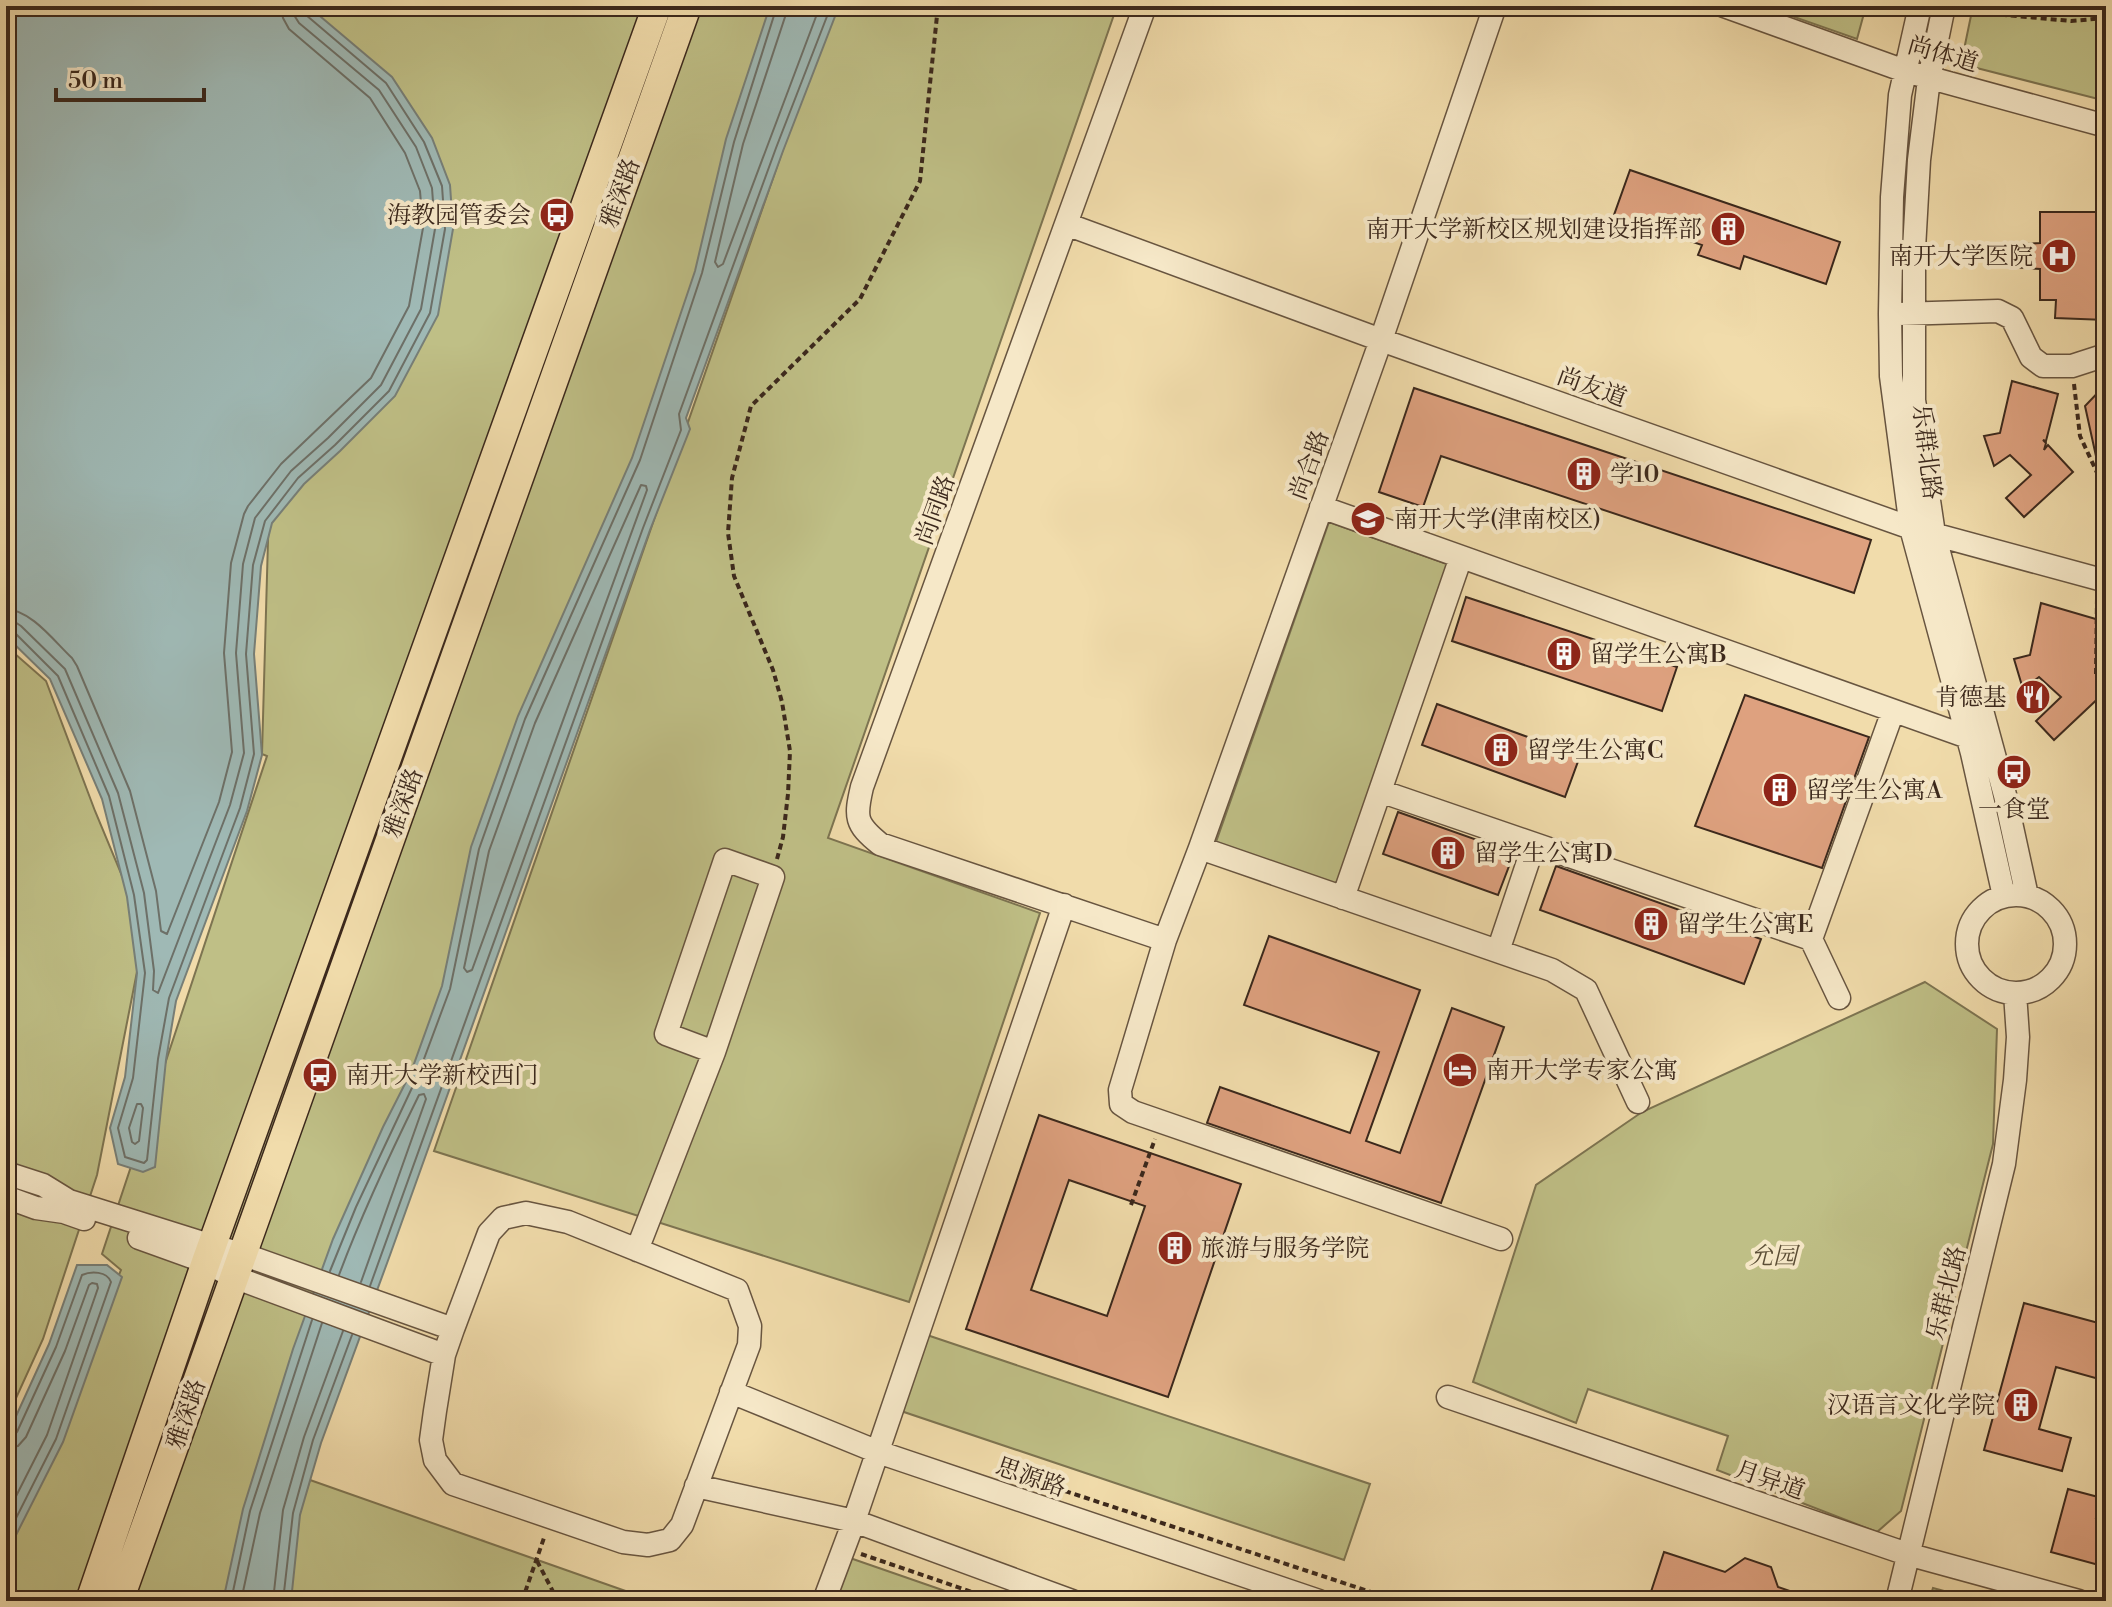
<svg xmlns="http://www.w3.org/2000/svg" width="2112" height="1607" font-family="'Libre Bodoni','Noto Serif SC',serif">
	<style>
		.green { fill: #bfbf86; stroke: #7d7451; stroke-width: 2 }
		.water { fill: #9fb9b5; stroke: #777f78; stroke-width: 2 }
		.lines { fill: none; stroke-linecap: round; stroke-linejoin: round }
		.shore { stroke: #6d7068; stroke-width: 2 }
		.building { fill: #dea17f; stroke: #3b281c; stroke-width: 2; fill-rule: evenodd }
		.minor-casing { stroke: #685540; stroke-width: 25 }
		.major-casing { stroke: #3b281c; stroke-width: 31 }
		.path { stroke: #3b281c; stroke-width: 4; stroke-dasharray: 6 4; stroke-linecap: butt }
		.minor { stroke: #f6e8c8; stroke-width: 22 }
		.major { stroke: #f1dcab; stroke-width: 28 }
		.labels { text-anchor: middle; stroke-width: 8; stroke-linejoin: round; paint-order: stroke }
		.street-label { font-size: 24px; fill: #3b281c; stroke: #f6e8c8 }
		.poi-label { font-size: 24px; fill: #3b281c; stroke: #f6e8c8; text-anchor: start }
		.park-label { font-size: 24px; font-style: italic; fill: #5c4e36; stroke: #f6e8c8 }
	</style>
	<rect width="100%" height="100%" fill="#f1dcab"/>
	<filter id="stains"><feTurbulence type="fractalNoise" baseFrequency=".0025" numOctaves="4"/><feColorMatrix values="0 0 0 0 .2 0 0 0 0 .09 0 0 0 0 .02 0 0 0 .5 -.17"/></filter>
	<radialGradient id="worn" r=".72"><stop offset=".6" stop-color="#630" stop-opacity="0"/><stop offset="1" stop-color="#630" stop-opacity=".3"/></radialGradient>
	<!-- green -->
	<path class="green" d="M 283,6 L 806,6 L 239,1601 L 6,1601 L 6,1538 L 121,1270 L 102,1254 L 267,756 L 262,754 Z
		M 833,6 L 1117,6 L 828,838 L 1040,913 L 909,1302 L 434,1151 Z
		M 1763,6 L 1866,6 L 1857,39 Z
		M 1973,6 L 2106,6 L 2106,101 L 1961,64 Z
		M 1329,522 L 1450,565 L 1337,884 L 1216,842 Z
		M 6,646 L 46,681 L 95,811 L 145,931 L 97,1175 L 43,1339 L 6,1420 Z
		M 1925,982 L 1997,1029 L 1993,1144 L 1901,1511 L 1877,1532 L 1717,1470 L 1728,1436 L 1588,1389 L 1576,1423 L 1473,1382 L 1536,1185 L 1642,1112 Z
		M 927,1335 L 1370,1484 L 1344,1560 L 901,1411 Z
		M 310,1480 L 654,1601 L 269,1601 Z
		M 850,1558 L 974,1601 L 835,1601 Z
		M 1933,1588 L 1981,1601 L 1929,1601 Z"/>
	<!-- water -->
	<path class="water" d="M 6,6 L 308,6 L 392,77 L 432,138 L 450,185 L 453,229 L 438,315 L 395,396 L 340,451 L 304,484 L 272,523 L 261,566 L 254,654 L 262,755 L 247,811 L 176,1001 L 166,1060 L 155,1167 L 143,1172 L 118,1164 L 110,1128 L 125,1077 L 137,973 L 127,897 L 102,799 L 50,679 L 6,636 Z
		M 770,6 L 839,6 L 783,151 L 686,418 L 690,429 L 650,530 L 390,1255 L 321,1443 L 300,1515 L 291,1601 L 223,1601 L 243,1509 L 293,1349 L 333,1239 L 383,1127 L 411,1072 L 442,986 L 471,847 L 518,716 L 632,458 L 695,271 L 726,139 Z
		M 77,1265 L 107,1265 L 122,1277 L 63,1442 L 10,1547 L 6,1563 L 6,1438 L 49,1344 Z"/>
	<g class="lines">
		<!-- shore -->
		<path class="shore" d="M 787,6 L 786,14 L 743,144 L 715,262 L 718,267 L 723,264 L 820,6
			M 641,485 L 646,486 L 647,490 L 472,970 L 467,972 L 464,968 L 489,851 L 535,723 Z
			M 6,609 C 31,610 54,641 72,658 L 77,666 L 130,791 L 156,891 L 161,931 L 167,934 L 219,802 L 232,752 L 224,653 L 231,563 L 244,514 L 248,506 L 281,464 L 371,378 L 409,306 L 423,228 L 420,191 L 405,153 L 370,98 L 289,29 L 283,18 L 281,6
			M 6,621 L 15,622 L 21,626 L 65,669 L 118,793 L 144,893 L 154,971 L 153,990 L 158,993 L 230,805 L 244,753 L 236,653 L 243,564 L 255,518 L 291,471 L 328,438 L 381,385 L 421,309 L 435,229 L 432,188 L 416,147 L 379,90 L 299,23 L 294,15 L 293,6
			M 6,631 L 15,633 L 58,676 L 109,796 L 134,895 L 145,973 L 133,1078 L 118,1128 L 125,1157 L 144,1163 L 147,1160 L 158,1059 L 169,998 L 240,808 L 254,754 L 246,654 L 253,565 L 265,521 L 298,478 L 335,445 L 389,391 L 430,313 L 445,229 L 442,186 L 424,142 L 386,83 L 306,15 L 303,6
			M 137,1104 L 141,1104 L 143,1108 L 139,1141 L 135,1144 L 132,1142 L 129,1128 Z
			M 330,1271 L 356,1207 L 418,1075 L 450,989 L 479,849 L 525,719 L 640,460 L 702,273 L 734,142 L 777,6
			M 339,1275 C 362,1213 390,1154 419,1095 L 424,1094 L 426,1099 L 361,1282
			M 370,1286 L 643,528 L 681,430 L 679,414 L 776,148 L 831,6
			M 6,1438 L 13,1437 L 17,1432 L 56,1347 L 82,1275 C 91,1271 107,1271 111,1282 L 56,1439 L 6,1538
			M 6,1448 L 18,1446 L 26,1437 L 65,1351 L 89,1285 L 92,1283 L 97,1284 L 98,1288 L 47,1435 L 6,1516
			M 231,1601 L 250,1511 L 312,1320
			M 241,1601 L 260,1513 L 322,1323
			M 273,1601 L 283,1510 L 304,1437 L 343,1331
			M 283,1601 L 293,1513 L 313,1440 L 352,1335"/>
	</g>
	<!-- building -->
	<path class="building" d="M 1630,170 L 1840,242 L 1826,284 L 1744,256 L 1740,269 L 1698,255 L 1702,245 L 1614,215 Z
		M 2040,212 L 2106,212 L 2106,320 L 2055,318 L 2056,300 L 2040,300 L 2040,269 L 2012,267 L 2013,245 L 2040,243 Z
		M 2012,381 L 2058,394 L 2046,441 L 2043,440 L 2046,443 L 2044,450 L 2048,445 L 2073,472 L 2024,517 L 2006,498 L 2031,475 L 2010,455 L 1994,466 L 1984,436 L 2000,433 Z
		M 2106,384 L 2106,469 L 2099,470 L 2085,406 Z
		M 1414,388 L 1871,540 L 1854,593 L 1441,456 L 1423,507 L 1379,492 Z
		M 1466,597 L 1677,667 L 1662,711 L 1452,641 Z
		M 2041,603 L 2106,622 L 2106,691 L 2054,740 L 2036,721 L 2061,697 L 2039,677 L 2023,689 L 2014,659 L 2030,655 Z
		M 1745,695 L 1869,737 L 1822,868 L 1695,826 Z
		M 1437,704 L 1580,756 L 1565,797 L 1422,745 Z
		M 1398,812 L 1514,853 L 1498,895 L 1383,854 Z
		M 1556,866 L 1761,939 L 1744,984 L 1540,910 Z
		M 1269,936 L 1420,990 L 1366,1141 L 1400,1153 L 1452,1008 L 1504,1027 L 1441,1203 L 1207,1123 L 1220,1087 L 1350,1133 L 1379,1052 L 1244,1005 Z
		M 1039,1115 L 1241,1184 L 1168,1397 L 966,1329 ZM 1069,1180 L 1145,1206 L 1107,1316 L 1031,1290 Z
		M 2024,1303 L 2106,1325 L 2106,1381 L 2056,1367 L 2039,1429 L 2071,1438 L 2062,1471 L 1984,1450 Z
		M 2068,1489 L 2102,1498 L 2096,1518 L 2106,1520 L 2106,1567 L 2051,1552 Z
		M 1664,1552 L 1725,1572 L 1745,1558 L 1771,1567 L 1778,1587 L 1810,1598 L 1810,1601 L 1648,1601 Z"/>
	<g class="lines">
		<defs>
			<path id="minor" d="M 1145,6 L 862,787 C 855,817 855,824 880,844 L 1165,940
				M 1495,6 L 1381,340 L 1200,848 L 1165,940 L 1120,1090 L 1121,1104 L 1133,1112 L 1501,1239
				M 1724,6 L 1905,71 L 2106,126
				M 1920,6 L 1900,95 L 1892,197 L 1890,314 L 1891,376 L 1911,528 L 1972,753 L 2004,896
				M 1944,6 L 1929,79 L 1919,160 L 1914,249 L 1914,400 L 1934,534 L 2005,795 L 2027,896
				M 1066,224 L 1381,340 L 1911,528 L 2106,581
				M 1899,314 L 1998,311 L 2012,318 L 2031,357 L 2043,366 L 2072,366 L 2106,355
				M 1321,507 L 1976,740
				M 1380,791 L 1811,939
				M 1200,848 L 1552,970 L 1586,990 L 1638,1102
				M1967 944a49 49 0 1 1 98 0a49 49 0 1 1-98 0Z
				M 1343,898 L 1461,557
				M 1498,951 L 1534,844
				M 1839,998 L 1811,939 L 1893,711
				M 6,1173 L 43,1185 L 69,1201 L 212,1246 L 242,1254 L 453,1329
				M 6,1197 L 36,1208 L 64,1212 L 84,1219
				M 526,1213 L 568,1222 L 737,1290 L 750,1326 L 749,1345 L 682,1525 L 670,1540 L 648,1545 L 623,1542 L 515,1505 L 453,1484 L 435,1460 L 431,1440 L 435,1411 L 444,1355 L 453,1329 L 489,1233 L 503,1218 Z
				M 139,1238 L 206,1262 L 234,1277 L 444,1355
				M 637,1250 L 714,1052 L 773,877 L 725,860 L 666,1034 L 714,1052
				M 731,1392 L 878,1452 L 1319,1601
				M 1448,1397 L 1907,1554 L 2079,1601
				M 696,1486 L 854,1521 L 1072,1601
				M 824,1601 L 854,1521 L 1064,905
				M 1897,1601 L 2004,1164 L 2015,1080 L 2018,1037 L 2015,993"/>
			<path id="major" d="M 90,1601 L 206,1262 L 657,6
				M 119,1601 L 687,6"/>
		</defs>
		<!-- minor casing -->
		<use href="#minor" class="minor-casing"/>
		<!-- major casing -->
		<use href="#major" class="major-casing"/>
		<!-- path -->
		<path class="path" d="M 1961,11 L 2071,21 L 2106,18
			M 2074,384 L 2080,436 L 2106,492
			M 2101,558 L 2106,531
			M 2097,598 L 2096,676 L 2106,688
			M 777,859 L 783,837 L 788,794 L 790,751 L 782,702 L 773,670 L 734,576 L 728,533 L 732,478 L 751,406 L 860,299 L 920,181 L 938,6
			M 1131,1205 L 1155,1139
			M 1065,1491 L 1374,1593
			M 861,1554 L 998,1601
			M 537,1561 L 558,1601
			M 522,1601 L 545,1535"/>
		<!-- minor -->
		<use href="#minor" class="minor"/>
		<!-- major -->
		<use href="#major" class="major"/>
	</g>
	<!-- icons -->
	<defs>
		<symbol id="bus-disc" viewBox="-11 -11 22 22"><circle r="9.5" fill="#8f2418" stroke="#f6e8c8"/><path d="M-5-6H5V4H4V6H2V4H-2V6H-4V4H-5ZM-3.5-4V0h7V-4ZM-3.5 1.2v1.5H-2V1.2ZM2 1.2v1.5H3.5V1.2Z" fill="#fff"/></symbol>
		<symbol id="building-disc" viewBox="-11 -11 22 22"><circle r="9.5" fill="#8f2418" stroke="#f6e8c8"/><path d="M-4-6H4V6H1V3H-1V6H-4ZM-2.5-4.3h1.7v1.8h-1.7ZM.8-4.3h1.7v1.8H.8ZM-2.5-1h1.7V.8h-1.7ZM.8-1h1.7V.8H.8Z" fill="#fff"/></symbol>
		<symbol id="hospital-disc" viewBox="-11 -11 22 22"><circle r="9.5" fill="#8f2418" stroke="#f6e8c8"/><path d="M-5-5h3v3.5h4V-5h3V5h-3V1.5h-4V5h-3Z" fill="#fff"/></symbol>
		<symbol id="university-disc" viewBox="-11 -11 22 22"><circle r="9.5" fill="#8f2418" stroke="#f6e8c8"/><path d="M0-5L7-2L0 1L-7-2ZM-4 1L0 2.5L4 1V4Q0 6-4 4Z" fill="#fff"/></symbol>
		<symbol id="restaurant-disc" viewBox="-11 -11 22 22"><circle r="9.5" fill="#8f2418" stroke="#f6e8c8"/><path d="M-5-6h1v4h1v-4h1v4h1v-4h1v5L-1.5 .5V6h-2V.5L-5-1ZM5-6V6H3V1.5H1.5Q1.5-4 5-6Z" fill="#fff"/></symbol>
		<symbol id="hotel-disc" viewBox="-11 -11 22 22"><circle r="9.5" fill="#8f2418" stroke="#f6e8c8"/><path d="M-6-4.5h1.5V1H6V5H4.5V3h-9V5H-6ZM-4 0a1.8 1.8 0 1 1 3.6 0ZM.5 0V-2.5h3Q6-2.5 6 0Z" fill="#fff"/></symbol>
	</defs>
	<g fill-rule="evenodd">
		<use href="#bus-disc" x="537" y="195" width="40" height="40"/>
		<use href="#building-disc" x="1708" y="209" width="40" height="40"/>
		<use href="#hospital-disc" x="2039" y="236" width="40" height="40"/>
		<use href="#building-disc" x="1564" y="454" width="40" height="40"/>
		<use href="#university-disc" x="1348" y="499" width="40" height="40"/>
		<use href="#building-disc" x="1544" y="634" width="40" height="40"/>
		<use href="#restaurant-disc" x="2013" y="677" width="40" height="40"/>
		<use href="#building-disc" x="1481" y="730" width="40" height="40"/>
		<use href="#bus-disc" x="1994" y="752" width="40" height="40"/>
		<use href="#building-disc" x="1760" y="770" width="40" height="40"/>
		<use href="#building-disc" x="1428" y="833" width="40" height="40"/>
		<use href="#building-disc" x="1631" y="904" width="40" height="40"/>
		<use href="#hotel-disc" x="1440" y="1050" width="40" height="40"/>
		<use href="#bus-disc" x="300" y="1055" width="40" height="40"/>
		<use href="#building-disc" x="1155" y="1228" width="40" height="40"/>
		<use href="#building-disc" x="2001" y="1385" width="40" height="40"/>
	</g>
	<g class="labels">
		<!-- street labels -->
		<g class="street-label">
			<text transform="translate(1943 54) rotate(16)" y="8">尚体道</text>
			<text transform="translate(620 193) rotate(-70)" y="8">雅深路</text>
			<text transform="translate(1592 387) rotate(20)" y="8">尚友道</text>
			<text transform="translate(1927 452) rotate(83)" y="8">乐群北路</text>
			<text transform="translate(1309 465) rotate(-70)" y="8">尚合路</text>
			<text transform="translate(935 510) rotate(-70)" y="8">尚同路</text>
			<text transform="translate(403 803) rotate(-70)" y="8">雅深路</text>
			<text transform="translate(1946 1293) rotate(-76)" y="8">乐群北路</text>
			<text transform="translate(186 1414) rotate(-71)" y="8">雅深路</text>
			<text transform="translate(1031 1477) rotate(19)" y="8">思源路</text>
			<text transform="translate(1770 1480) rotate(19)" y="8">月异道</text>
		</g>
		<!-- poi labels -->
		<g class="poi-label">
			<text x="531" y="223" text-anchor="end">海教园管委会</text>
			<text x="1702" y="237" text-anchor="end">南开大学新校区规划建设指挥部</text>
			<text x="2033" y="264" text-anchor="end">南开大学医院</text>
			<text x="1610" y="482">学10</text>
			<text x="1394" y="527">南开大学(津南校区)</text>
			<text x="1590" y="662">留学生公寓B</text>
			<text x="2007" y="705" text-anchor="end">肯德基</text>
			<text x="1527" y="758">留学生公寓C</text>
			<text x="1806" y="798">留学生公寓A</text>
			<text x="2014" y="817" text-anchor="middle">一食堂</text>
			<text x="1474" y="861">留学生公寓D</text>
			<text x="1677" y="932">留学生公寓E</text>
			<text x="1486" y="1078">南开大学专家公寓</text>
			<text x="346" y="1083">南开大学新校西门</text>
			<text x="1201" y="1256">旅游与服务学院</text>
			<text x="1995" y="1413" text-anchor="end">汉语言文化学院</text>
		</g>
		<!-- park labels -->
		<g class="park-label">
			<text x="1773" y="1264">允园</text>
		</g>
	</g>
	<!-- margin -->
	<rect width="2112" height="1607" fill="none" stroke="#f1dcab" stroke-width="32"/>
	<rect x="8" y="8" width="2096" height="1591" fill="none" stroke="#3b281c" stroke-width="4"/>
	<rect x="16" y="16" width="2080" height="1575" fill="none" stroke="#3b281c" stroke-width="2"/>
	<!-- scale -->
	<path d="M56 88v12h148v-12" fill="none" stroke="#3b281c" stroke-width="4"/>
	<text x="68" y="88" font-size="24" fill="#3b281c" stroke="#f6e8c8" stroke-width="6" paint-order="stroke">50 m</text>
	<rect width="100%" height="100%" filter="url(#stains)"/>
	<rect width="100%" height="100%" fill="url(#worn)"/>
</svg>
